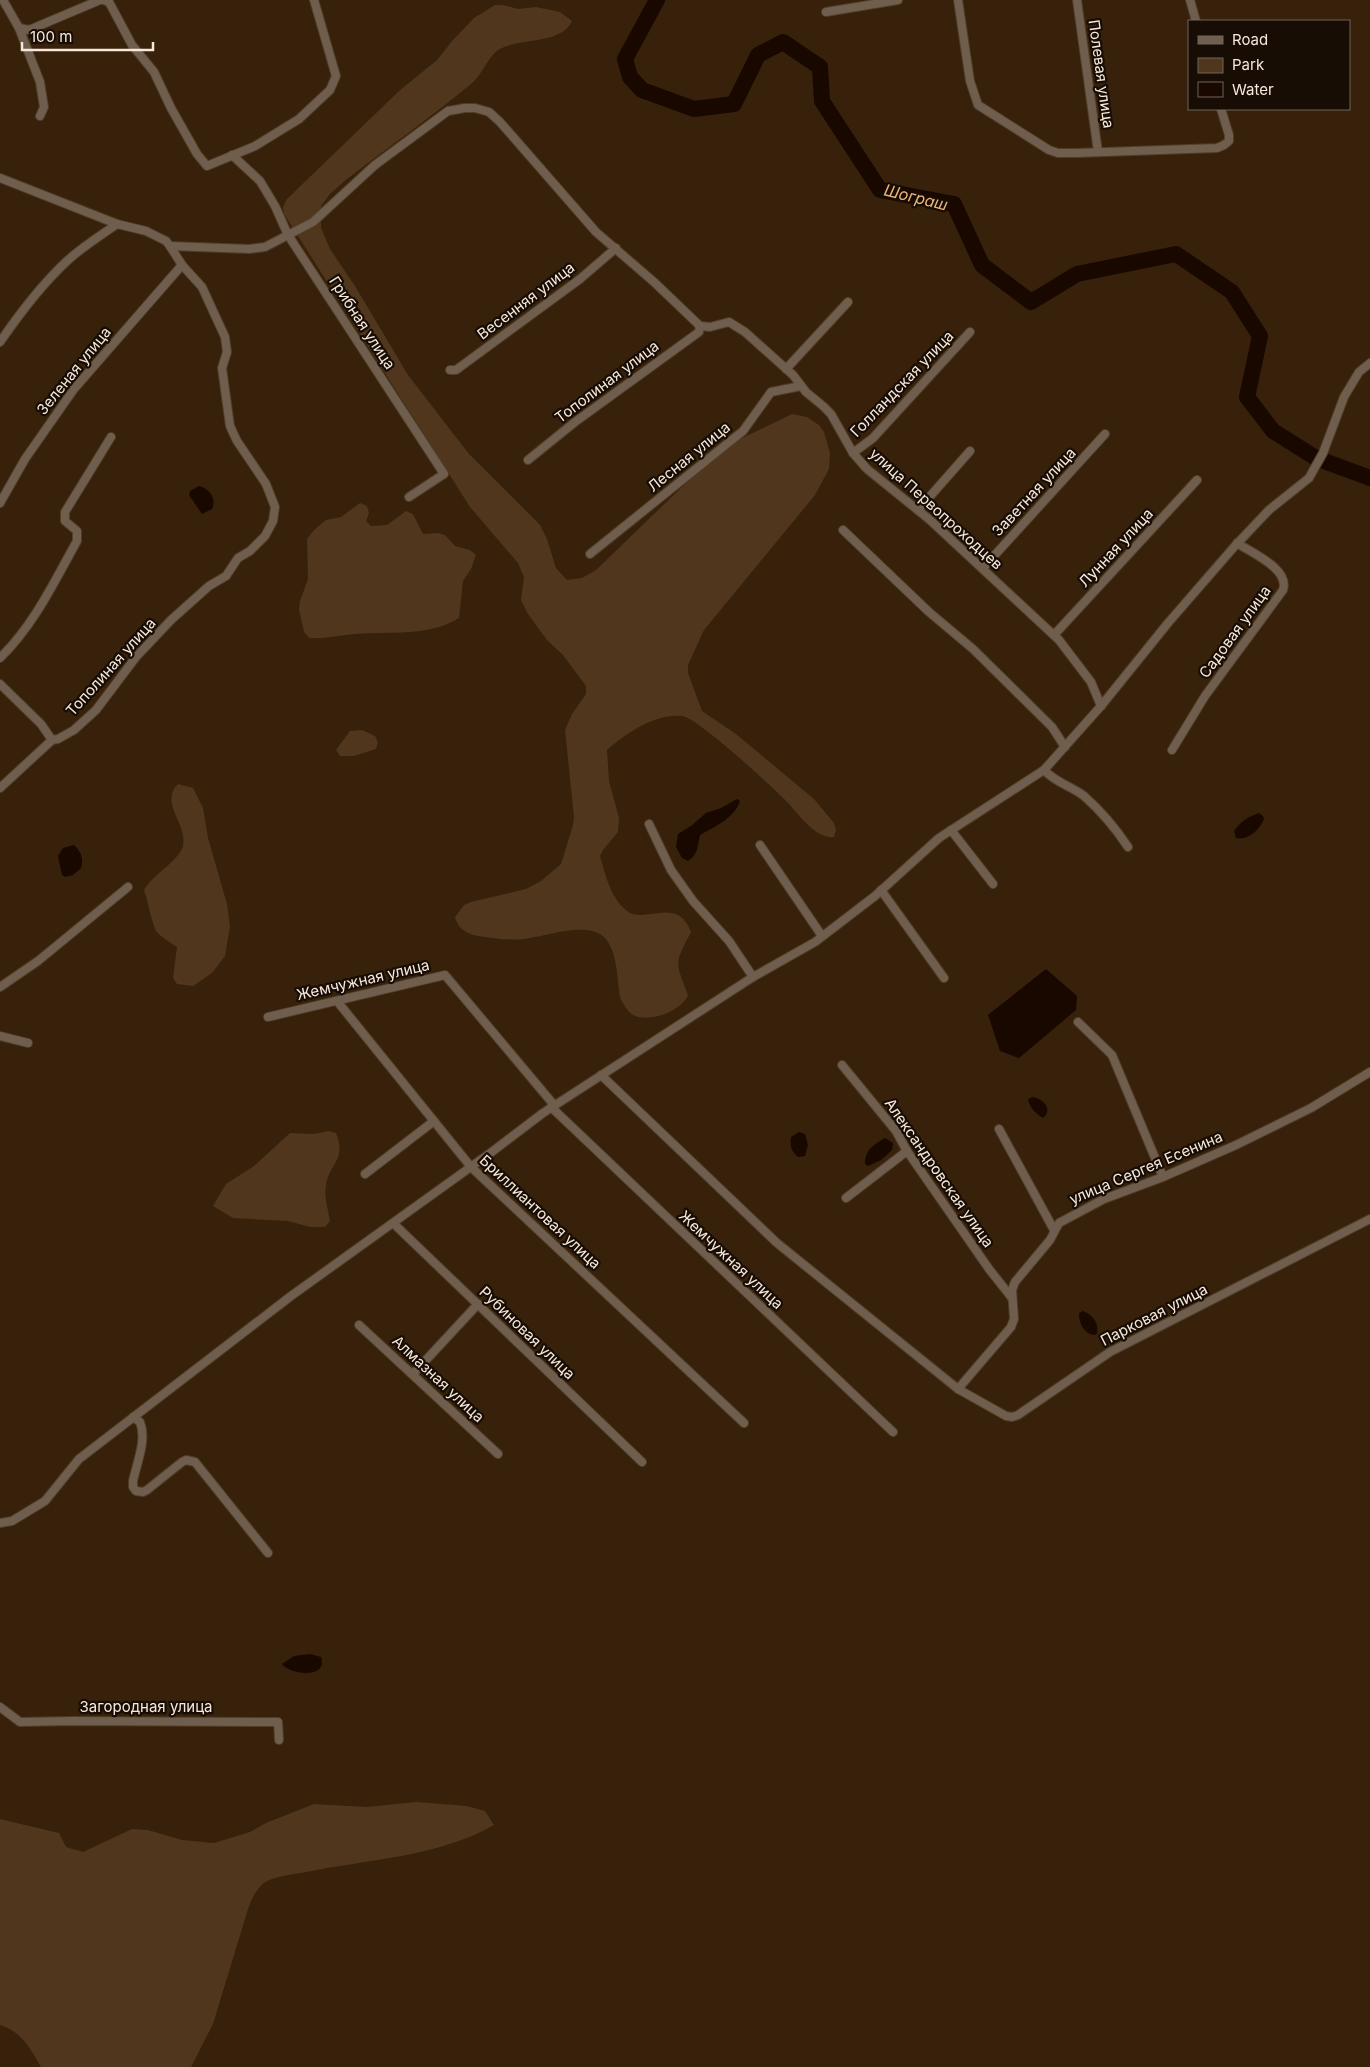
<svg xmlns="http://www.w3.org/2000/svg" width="1370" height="2067" font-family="Inter,sans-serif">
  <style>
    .green { fill: #50361c }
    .water { fill: #190800 }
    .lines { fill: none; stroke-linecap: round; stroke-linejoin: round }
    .river { stroke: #190800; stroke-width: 16 }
    .street-casing { stroke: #523d27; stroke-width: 10 }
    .street { stroke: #6f5e4e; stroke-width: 8 }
    .labels { text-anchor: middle; stroke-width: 4.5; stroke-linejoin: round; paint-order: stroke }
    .street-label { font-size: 15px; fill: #f7e8db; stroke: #170d05 }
    .water-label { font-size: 16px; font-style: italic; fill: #efb47a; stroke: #170d05 }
  </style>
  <rect width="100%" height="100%" fill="#37210a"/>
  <g class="green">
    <path d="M495,5H503L518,9L536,7L560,12L572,21C561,46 518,36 497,51C487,59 482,75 471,84C431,117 389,147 347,179L330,194L321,206V228L330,249L355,286L408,375L469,454L540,525L547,539L556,568L567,580L582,578L596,570L711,459L732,443L792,414L807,417L819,425L824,432L830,453L829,469L815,495L704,630L688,665V673L702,711L736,734L814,799L834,823L836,830L834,837C817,839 800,817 790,805C776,790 697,717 682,716C654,714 627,733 607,750L609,781L619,818L618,832L603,850L600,856C606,876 610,897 627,911C645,925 677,895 691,932C674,965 675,961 688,995C682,1011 651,1022 635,1016C628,1013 623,1004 620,997C617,979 618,953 605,938C589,921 550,935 530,938C515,941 500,939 484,937C471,935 459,932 455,917L464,905L471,902L526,889L541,881L561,864L573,825L574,817L565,730L572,714L586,694V686L563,655L547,640L528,614L521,600L524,577L518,563L470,507L284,214L283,207L287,199L399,91L437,60L453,40L474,18Z"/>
    <path d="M360,503L367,506L369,513L366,521L371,526L387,525L406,511L413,514L423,534L438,533L445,535L455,546L470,550L476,555L471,569L463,581L459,618C429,637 390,631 356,634C340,635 326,639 309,638L304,632L299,609L300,601L308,579L307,539L314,530L326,520L341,517Z"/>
    <path d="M362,730L375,736L378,742L376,749L354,756H340L336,750L350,731Z"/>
    <path d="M178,784L193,788L203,808L208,838L227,904L230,926L225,956L212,973L193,986L177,984L173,978L177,947C170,942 162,938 157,932C153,928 147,898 144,890C152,875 179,861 183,846C188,824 159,803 178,784Z"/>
    <path d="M329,1131L336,1133C347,1160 329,1164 326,1185C324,1198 328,1209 330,1221L325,1227H310L288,1221L233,1218L213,1206L226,1184L254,1166L290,1133L313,1134Z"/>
    <path d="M416,1802L467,1806L485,1811L494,1825C440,1856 373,1859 312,1871C298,1874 276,1875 264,1883C256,1889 251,1900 248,1909L213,2024L191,2067H41C30,2048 22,2032 0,2025V1819L59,1833L66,1847L83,1852L132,1829L148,1830L182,1840L214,1843L250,1832L266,1823L314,1804L367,1807Z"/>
  </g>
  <g class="water">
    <path d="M199,486C209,488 217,499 212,509L202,514L189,495L190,491Z"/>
    <path d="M737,799L740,801C735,818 714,827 700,835L697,850L693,857L688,861L682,858L676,847L678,834L691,826L706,813L721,808Z"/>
    <path d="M1259,813L1263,816L1264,819C1259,830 1248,841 1236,838L1234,831C1241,821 1248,817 1259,813Z"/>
    <path d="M74,845C81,852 84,858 81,868L73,875L65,877L62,875L58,856L63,848Z"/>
    <path d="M1046,969L1077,996L1076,1010L1019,1058L1000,1051L988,1015Z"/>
    <path d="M1032,1097C1042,1098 1054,1109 1043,1118C1036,1114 1029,1107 1028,1099Z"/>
    <path d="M799,1132L805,1134L808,1145L805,1156L798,1157C791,1151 790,1146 791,1137Z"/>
    <path d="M885,1138L893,1143L892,1150L881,1160L868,1166L865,1164C865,1149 874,1145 885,1138Z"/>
    <path d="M1083,1311C1093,1315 1099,1323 1097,1334L1094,1335C1083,1333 1079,1323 1079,1313Z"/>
    <path d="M310,1654L321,1657C329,1679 289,1675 282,1664L294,1656Z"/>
  </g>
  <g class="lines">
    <path class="river" d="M657,0L625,59L630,77L642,90L694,109L734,104L758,55L783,42L820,67L822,101L880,190L954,204L982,265L1031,302L1077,274L1176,254L1232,292L1260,336L1247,397L1273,431L1316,458L1370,478"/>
    <defs>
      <g id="street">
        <path d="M3,0L19,28L40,82L44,107L40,116"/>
        <path d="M103,0L109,2L132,45L154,72L171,108L197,154L207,166L255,146L299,119L330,90L336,76L314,0"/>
        <path d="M958,0L970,81L978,105L1049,150L1058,153H1077L1217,148L1224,145L1229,141V135L1221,109"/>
        <path d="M1077,0L1098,152"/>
        <path d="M1190,0L1196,21"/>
        <path d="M826,12L898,0"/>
        <path d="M19,28L29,30L100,0"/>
        <path d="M232,155L260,181L275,206L288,235L444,474L409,497"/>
        <path d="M0,178L117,224L146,231L166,241L170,246L182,265L202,287L225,337L227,352L222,368L230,426L237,441L266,484L275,507L273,521L265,536L250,551L238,558L226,576L209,586L171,620L136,657L96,710L74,730L58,739L52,740"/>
        <path d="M170,246L249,249L265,247L313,222L375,165L448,111L465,108H475L489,112L500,122L596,232L654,282L700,326L710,327L729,322L745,332L793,375L806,392L823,406L831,414L853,453L867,469L930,520L1059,640L1091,682L1101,706"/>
        <path d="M0,342C20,313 41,285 67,261C82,247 100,236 117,224"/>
        <path d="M786,369L848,302"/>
        <path d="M450,370H456L580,279L616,248"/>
        <path d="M853,453L873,438L970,332"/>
        <path d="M528,460L575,422L699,332L700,326"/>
        <path d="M0,503L25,459L74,389L182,265"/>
        <path d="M918,510L970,451"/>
        <path d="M843,530L929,612L973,649L1052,727L1065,747"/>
        <path d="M590,554L743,431L771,392L801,386"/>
        <path d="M983,568L1105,434"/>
        <path d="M1054,635L1197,480"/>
        <path d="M0,658C34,625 54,582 77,541V531L65,521V512L111,437"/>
        <path d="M0,684L41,724L52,740"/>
        <path d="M1172,750L1205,696L1283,590C1290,569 1252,553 1237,543"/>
        <path d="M1044,770C1056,783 1071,786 1084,796C1100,810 1116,829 1128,847"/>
        <path d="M0,788L52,740"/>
        <path d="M649,824L671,870L693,901L729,941L753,977"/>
        <path d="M951,830L993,884"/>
        <path d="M760,845L822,936"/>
        <path d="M881,890L944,978"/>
        <path d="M0,987L38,961L128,887"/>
        <path d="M337,1001L471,1167L744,1423"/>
        <path d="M268,1017L445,975L554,1105"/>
        <path d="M1078,1022L1112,1055L1163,1177"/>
        <path d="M0,1036L28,1043"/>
        <path d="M842,1065L896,1131L907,1151L989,1269L1012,1298"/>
        <path d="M601,1075L777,1243L958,1389L1006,1416L1012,1417L1018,1415L1110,1352L1370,1219"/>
        <path d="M551,1107L893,1432"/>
        <path d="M999,1129L1054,1230"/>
        <path d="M365,1174L434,1121"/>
        <path d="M846,1198L907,1151"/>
        <path d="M393,1223L642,1462"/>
        <path d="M359,1325L498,1454"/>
        <path d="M413,1374L478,1304"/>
        <path d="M958,1389L1011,1327L1014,1319L1012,1290L1015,1282L1050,1240L1059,1223L1104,1199L1163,1177L1236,1145L1311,1108L1370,1072"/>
        <path d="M133,1417L140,1422C147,1440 137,1462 133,1481V1487L136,1491L143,1492L147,1490L182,1462L186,1460L195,1462L268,1553"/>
        <path d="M0,1523L12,1521L45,1501L79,1459L291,1296L493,1151L543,1113L753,977L815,942L875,896L939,838L1044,770L1101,706L1168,623L1234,547L1269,510L1309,478L1323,453L1344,397L1359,372L1370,363"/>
        <path d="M0,1707L20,1722L71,1721L278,1722L279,1740"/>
      </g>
    </defs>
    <use href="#street" class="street-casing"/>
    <use href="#street" class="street"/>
  </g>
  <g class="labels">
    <g class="street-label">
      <text transform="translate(1101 74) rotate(82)" y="5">Полевая улица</text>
      <text transform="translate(526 301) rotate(-37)" y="5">Весенняя улица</text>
      <text transform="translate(362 323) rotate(57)" y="5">Грибная улица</text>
      <text transform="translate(74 371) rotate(-51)" y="5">Зеленая улица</text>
      <text transform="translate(607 382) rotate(-37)" y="5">Тополиная улица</text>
      <text transform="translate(902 384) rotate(-46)" y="5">Голландская улица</text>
      <text transform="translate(689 457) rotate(-39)" y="5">Лесная улица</text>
      <text transform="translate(1034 492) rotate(-47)" y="5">Заветная улица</text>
      <text transform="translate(936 509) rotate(42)" y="5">улица Первопроходцев</text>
      <text transform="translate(1116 548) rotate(-47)" y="5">Лунная улица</text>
      <text transform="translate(1235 632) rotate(-54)" y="5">Садовая улица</text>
      <text transform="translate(111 667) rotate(-48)" y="5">Тополиная улица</text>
      <text transform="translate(363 980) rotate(-13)" y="5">Жемчужная улица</text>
      <text transform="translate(1146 1168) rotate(-23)" y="5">улица Сергея Есенина</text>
      <text transform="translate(939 1173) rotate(55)" y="5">Александровская улица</text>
      <text transform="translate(540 1212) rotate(43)" y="5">Бриллиантовая улица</text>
      <text transform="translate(731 1260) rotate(43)" y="5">Жемчужная улица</text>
      <text transform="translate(1154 1315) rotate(-27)" y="5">Парковая улица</text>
      <text transform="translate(527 1333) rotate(44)" y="5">Рубиновая улица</text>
      <text transform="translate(438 1379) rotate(43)" y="5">Алмазная улица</text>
      <text x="146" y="1712">Загородная улица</text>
    </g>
    <g class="water-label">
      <text transform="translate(916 197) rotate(14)" y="6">Шограш</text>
    </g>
  </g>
  <rect x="1188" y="20" width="162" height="90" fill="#170d05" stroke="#71655b"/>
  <rect x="1198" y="36" width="25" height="8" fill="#6f5e4e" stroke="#71655b"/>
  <text x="1232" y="45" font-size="15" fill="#f7e8db">Road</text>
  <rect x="1198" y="58" width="25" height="15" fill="#50361c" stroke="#71655b"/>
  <text x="1232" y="70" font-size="15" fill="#f7e8db">Park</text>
  <rect x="1198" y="82" width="25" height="15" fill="#190800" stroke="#71655b"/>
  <text x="1232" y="95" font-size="15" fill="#f7e8db">Water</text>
  <path d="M22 42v8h131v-8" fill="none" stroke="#f7e8db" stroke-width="2.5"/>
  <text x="30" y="42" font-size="15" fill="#f7e8db" stroke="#170d05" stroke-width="4" paint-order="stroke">100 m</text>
</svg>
